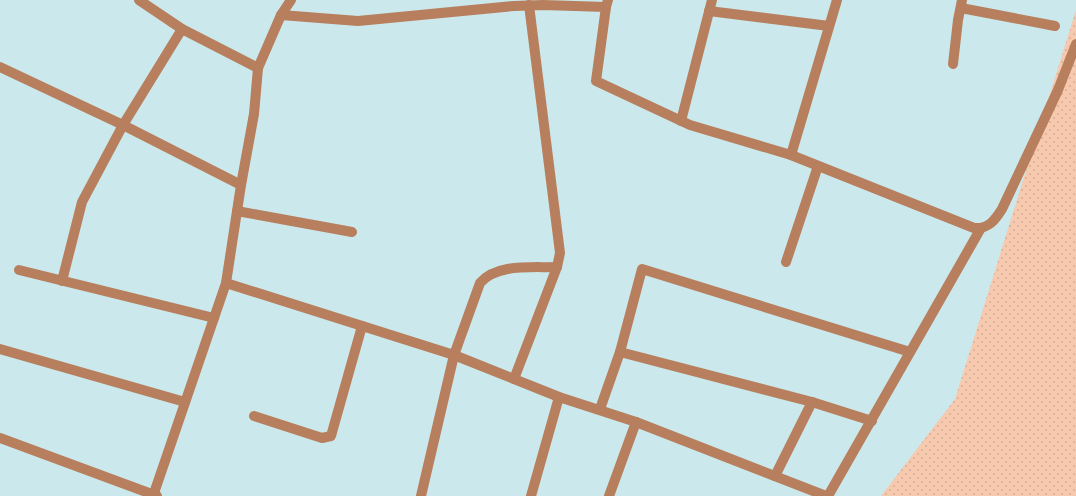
<svg xmlns="http://www.w3.org/2000/svg" width="1076" height="496" font-family="'Noto Serif',serif">
  <style>
    .grass { fill: url(#grass-dots) }
    .lines { fill: none; stroke-linecap: round; stroke-linejoin: round }
    .minor { stroke: #b77f5d; stroke-width: 10 }
  </style>
  <defs>
    <pattern id="grass-dots" width="8" height="8" patternUnits="userSpaceOnUse"><rect width="8" height="8" fill="#f7c9ae"/><path d="M2 2h.1M6 6h.1" fill="none" stroke="#d3ac96" stroke-width="1.8" stroke-linecap="round"/></pattern>
  </defs>
  <rect width="100%" height="100%" fill="#cbe9ed"/>
  <path class="grass" d="M1076,10V496H881L955,399Z"/>
  <g class="lines">
    <g class="minor">
      <path d="M139,0L182,29L258,68L254,114L241,185L226,283L153,496"/>
      <path d="M606,7L596,81L690,125L791,155L974,228C989,229 995,220 1002,209L1058,90L1076,44"/>
      <path d="M961,8L1055,26"/>
      <path d="M709,11L829,26"/>
      <path d="M281,15L358,21L514,6L543,5L606,7L608,0"/>
      <path d="M953,64L958,20L962,0"/>
      <path d="M0,67L123,125L241,185"/>
      <path d="M258,68L281,15L291,0"/>
      <path d="M681,121L712,0"/>
      <path d="M791,155L837,0"/>
      <path d="M237,211L352,232"/>
      <path d="M786,262L818,166"/>
      <path d="M19,270L214,318"/>
      <path d="M62,281L82,202L123,125L182,29"/>
      <path d="M226,283L454,355L559,397L636,422L826,496"/>
      <path d="M0,349L185,402"/>
      <path d="M620,352L812,402L872,421"/>
      <path d="M514,379L557,267L560,253L529,5"/>
      <path d="M600,409L620,352L642,269L910,352"/>
      <path d="M254,416L322,438L331,436L362,326"/>
      <path d="M0,438L157,496"/>
      <path d="M775,476L812,402"/>
      <path d="M421,496L454,355L480,283C497,263 532,268 557,267"/>
      <path d="M531,496L559,397"/>
      <path d="M609,496L636,422"/>
      <path d="M828,496L981,228"/>
    </g>
  </g>
</svg>
